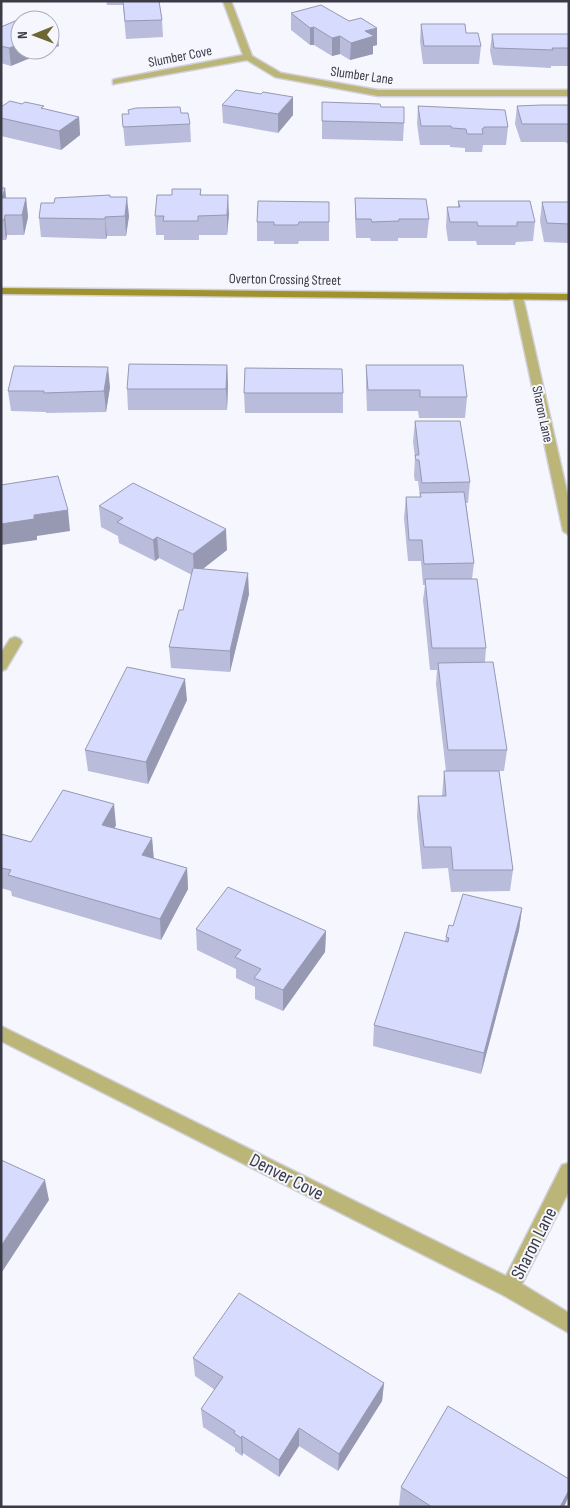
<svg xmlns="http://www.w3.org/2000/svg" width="570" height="1508" font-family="'Sofia Sans Condensed',sans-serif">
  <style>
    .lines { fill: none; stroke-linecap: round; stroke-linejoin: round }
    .street-casing { stroke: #d0d1d9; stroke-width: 3 }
    .secondary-casing { stroke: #d0d1d9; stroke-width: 3 }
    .street { fill: #bcb578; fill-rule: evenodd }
    .secondary { fill: #a0932b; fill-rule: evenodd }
    .wall { fill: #b9bcda }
    .shaded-wall { fill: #9699b1 }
    .building { fill: #d7dbfd; stroke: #9699b1 }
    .labels { text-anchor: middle; stroke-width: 4; stroke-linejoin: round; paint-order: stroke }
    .far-street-label { font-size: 14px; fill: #3a3b47; stroke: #f6f7fe }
    .near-street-label { font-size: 19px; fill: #3a3b47; stroke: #f6f7fe }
  </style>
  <rect width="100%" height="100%" fill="#f6f7fe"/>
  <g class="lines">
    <defs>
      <g id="street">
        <path d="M223,1H231L252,56L281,73L378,90H569V96H378L275,77L247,60L113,84V80L116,79L243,55Z"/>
        <path d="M518,294L523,297L569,501V535L563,531L513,297Z"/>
        <path d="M15,637L20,639L22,642L6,669L1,671V653L10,639Z"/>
        <path d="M1,1026L506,1276L562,1165L569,1163V1191L522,1284L569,1313V1333L503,1295L1,1041Z"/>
      </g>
      <path id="secondary" d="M1,288L569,294V300L1,294Z"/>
    </defs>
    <use href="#street" class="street-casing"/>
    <use href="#secondary" class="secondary-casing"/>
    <use href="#street" class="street"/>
    <use href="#secondary" class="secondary"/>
  </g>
  <g class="wall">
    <path d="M106,1H159L162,20L163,37L126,39L123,5H107Z"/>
    <path d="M291,13L377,45L373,46V54L350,60L340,54L332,56L314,45H310L291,30Z"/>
    <path d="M22,18L11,66L1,63V27Z"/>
    <path d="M421,24L466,33L481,46L479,64H423L420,41Z"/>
    <path d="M492,34H569V66H551V68L493,65L490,51Z"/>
    <path d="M261,94L293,115L278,133L223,123L222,105Z"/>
    <path d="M1,99L2,107L44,109L79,117L80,135L61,150L1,136Z"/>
    <path d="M322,102L381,107L404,123L403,141L322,139Z"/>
    <path d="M569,105V144L565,142H521L515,124L517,106Z"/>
    <path d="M418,106L508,127L506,145H483L482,152H465V148L450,147V145H420L417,124Z"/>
    <path d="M181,113L190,124L191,142L125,146L122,114Z"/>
    <path d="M1,188H5L6,198H26L28,217L24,235H7L6,240H1Z"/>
    <path d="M201,189V195L229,214L227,235H199V240H164V235H156L155,216L172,195Z"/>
    <path d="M110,195V197L129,216L126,236H107L106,239L41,237L39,218L54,203Z"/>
    <path d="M355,198L429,219L427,238H398V241H371L370,238H356L355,218Z"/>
    <path d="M458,201L535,222L533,241L516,242L515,245H477L476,241H448L446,227L447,207H458Z"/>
    <path d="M329,202V241H299L298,244H274V241H257V222Z"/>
    <path d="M542,202H569V243L544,242L540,221Z"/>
    <path d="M227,365L228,385L227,410H128L127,389Z"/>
    <path d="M366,365L467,397L465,418H419L418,411H367L366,386Z"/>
    <path d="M110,387L106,412L46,413V412L11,411L8,391Z"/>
    <path d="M244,393H343V413H245Z"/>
    <path d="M415,421L470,482L468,503H466L474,563L472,579L486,648L485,662L507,750L504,771H499L513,870L510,891L451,892L448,868L422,869L417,817L418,796H442L444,771H446L436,684L437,670H430L423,600L425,585H423L421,561H408L404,518L406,497H420L418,481H415L414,476L415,457L413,442Z"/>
    <path d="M99,506L227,550L202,569L249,594L230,672L171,668L169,647L183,610L192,575L159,558L155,561L119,543L118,536L101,527Z"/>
    <path d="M187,700L148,784L88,771L85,750Z"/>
    <path d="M116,825L115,828L152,838L153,858L187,868L188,889L161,940L12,896L11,891L1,888V834L31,842Z"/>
    <path d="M522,908L519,930L481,1074L373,1046L374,1025L445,941L446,937Z"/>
    <path d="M196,929L326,931L325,952L283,1011L255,999V987L236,978V969L197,950Z"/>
    <path d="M193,1358L384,1383L382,1401L338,1471L299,1446L279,1477L243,1453L242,1456L235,1451V1448L203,1427L201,1409L215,1390L195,1376Z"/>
    <path d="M569,1479V1495L564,1507H402L399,1505L401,1487Z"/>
  </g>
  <g class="shaded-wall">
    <path d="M314,27V45H310V28Z"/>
    <path d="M377,28V45L373,46V54L350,60L351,43L365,31Z"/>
    <path d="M57,29L59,46L50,50V32Z"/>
    <path d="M340,36V54L332,56V38Z"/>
    <path d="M20,44V50H50L11,66L9,48Z"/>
    <path d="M293,97V115L278,133V114Z"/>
    <path d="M79,117L80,135L61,150L59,131Z"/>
    <path d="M5,188L7,207L5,216L7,235L6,240L2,198Z"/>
    <path d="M228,195L229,214L227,235V215Z"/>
    <path d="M127,197L129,216L126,236L125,216Z"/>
    <path d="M26,198L28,217L24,235L22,215Z"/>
    <path d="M105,217L107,236L106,239L105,219Z"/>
    <path d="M227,365L228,385L227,410L226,389Z"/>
    <path d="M108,367L110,387L106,412L104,391Z"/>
    <path d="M68,510L70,531L37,536V540L1,545V524L34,515Z"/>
    <path d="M226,529L227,550L194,576L193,554Z"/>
    <path d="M157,537L159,558L155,561L153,540Z"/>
    <path d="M248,573L249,594L230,672V651Z"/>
    <path d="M185,679L187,700L148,784L146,762Z"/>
    <path d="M114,804L116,825L104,846L102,825Z"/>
    <path d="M152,838L154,860L142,855Z"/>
    <path d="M187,868L188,889L161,940L160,919Z"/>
    <path d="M522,908L519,930L481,1074L484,1053Z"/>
    <path d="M326,931L325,952L283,1011V990Z"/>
    <path d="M45,1180L49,1200L2,1272L1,1269V1246Z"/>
    <path d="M384,1383L382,1401L338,1471L339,1454Z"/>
    <path d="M299,1428V1446L279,1477V1460Z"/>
    <path d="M242,1436L243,1453L242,1456L241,1438Z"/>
    <path d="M569,1490V1495L564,1507H560Z"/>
  </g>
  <g class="building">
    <path d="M123,1H159L162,20L125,21Z"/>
    <path d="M321,5L349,21L361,18L377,28L365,31L374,36L351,43L340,36L332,38L314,27L310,28L291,13Z"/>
    <path d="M22,18L28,20H20V44L9,48L1,46V27Z"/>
    <path d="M421,24H465L466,33H478L481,46H424Z"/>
    <path d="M50,27L57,29L50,32Z"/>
    <path d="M492,34H569V48H552L553,50L494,48Z"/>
    <path d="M236,90L261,94L263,92L293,97L278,114L222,105Z"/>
    <path d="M10,101L22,104L25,102L44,106L41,108L79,117L59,131L1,118V107Z"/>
    <path d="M322,102L380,104L381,107H404V123L322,121Z"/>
    <path d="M541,105H569V124H522L517,106Z"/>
    <path d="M418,106L505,110L508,127H484V128L482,129L483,134H467L466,129L452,128L451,126H421Z"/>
    <path d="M180,107L181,113H188L190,124L123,127L122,114H129L128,110L136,108Z"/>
    <path d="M1,188H5L2,198H26L22,215H5L4,220H1Z"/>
    <path d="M172,189H201L200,195H228L227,215L198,216V221H163L164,216H155L157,195H172Z"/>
    <path d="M110,195V197H127L125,216L105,217V219L39,218L41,203H54L55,198Z"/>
    <path d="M355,198L426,199L429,219H399V221L372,222L371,219H356Z"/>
    <path d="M258,201L329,202V222H299L298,225H274V222H257Z"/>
    <path d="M458,201H530L535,222H517V226H478L477,222H450L447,207H460Z"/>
    <path d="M542,202H569V224L547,223Z"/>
    <path d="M129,364L227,365L226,389H127Z"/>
    <path d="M366,365H463L467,397H420V390H368Z"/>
    <path d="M14,366L108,367L104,391L44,393V391H8Z"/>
    <path d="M245,368L342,369L343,393H244Z"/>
    <path d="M415,421H460L470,482L422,483L419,460H416L415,455H419Z"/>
    <path d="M58,476L68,510L34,515V519L1,524V485Z"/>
    <path d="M133,483L226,529L193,554L157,537L153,540L117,522L123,518L99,506Z"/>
    <path d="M464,492L474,563L424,564L422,540H409L406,497H421L420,493Z"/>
    <path d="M193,568L248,573L230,651L169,647L179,610H183Z"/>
    <path d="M425,579H477L486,648H432Z"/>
    <path d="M493,662L507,750H448L438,663Z"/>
    <path d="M127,667L185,679L146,762L85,750Z"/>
    <path d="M444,771H499L513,870H453L451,847H424L418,796H446Z"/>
    <path d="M63,790L114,804L102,825L152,838L142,855L187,868L160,919L8,875L11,870L1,868V834L31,842Z"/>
    <path d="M228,887L326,931L283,990L254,978L261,969L235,957L241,950L196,929Z"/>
    <path d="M463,894L522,908L484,1053L374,1025L405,932L448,942L449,938L446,937L449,925L453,926Z"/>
    <path d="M1,1160L45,1180L1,1246Z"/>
    <path d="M239,1293L384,1383L339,1454L299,1428L279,1460L242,1436L241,1438L234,1433L235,1431L201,1409L223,1377L193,1358Z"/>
    <path d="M448,1406L569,1479V1490L560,1507H432L401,1487Z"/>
  </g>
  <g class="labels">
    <g class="far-street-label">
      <text transform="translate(180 56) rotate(-11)" y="5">Slumber Cove</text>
      <text transform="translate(362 75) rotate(8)" y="5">Slumber Lane</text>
      <text transform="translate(285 279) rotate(1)" y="5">Overton Crossing Street</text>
      <text transform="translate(543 414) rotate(78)" y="5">Sharon Lane</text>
    </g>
    <g class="near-street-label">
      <text transform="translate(287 1176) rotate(27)" y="7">Denver Cove</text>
      <text transform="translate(533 1243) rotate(-63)" y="7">Sharon Lane</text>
    </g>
  </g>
  <rect width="570" height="1508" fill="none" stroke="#3a3b47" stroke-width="5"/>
  <g transform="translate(35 35) rotate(269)"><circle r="24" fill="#f6f7fe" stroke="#abacb5"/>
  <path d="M0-4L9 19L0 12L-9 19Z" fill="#6e6734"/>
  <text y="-8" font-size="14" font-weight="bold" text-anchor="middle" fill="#3a3b47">N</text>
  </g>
</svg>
